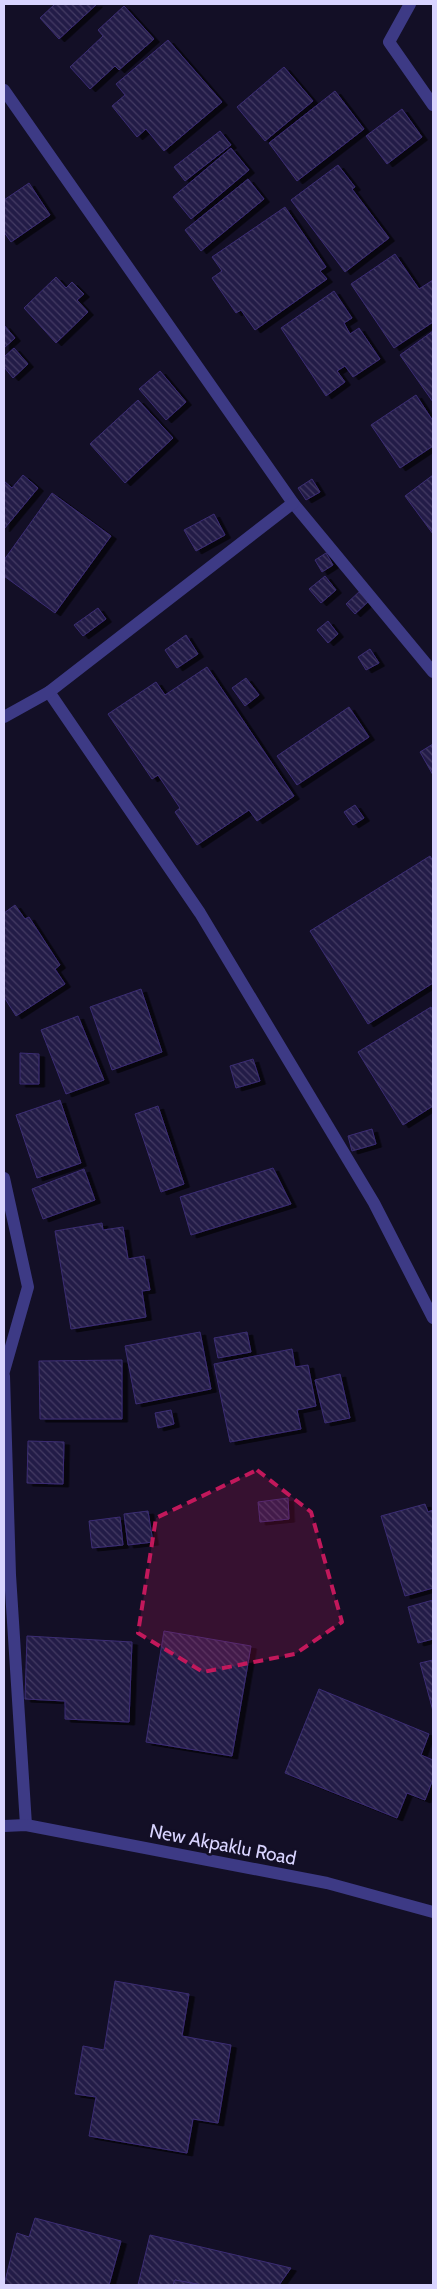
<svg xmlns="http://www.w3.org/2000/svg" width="437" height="2289" font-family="Cabin,sans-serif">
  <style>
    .building { fill: url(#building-back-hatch); stroke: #3b2d73; filter: url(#shadow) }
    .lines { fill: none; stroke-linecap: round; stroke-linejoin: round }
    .minor { stroke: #3d3a85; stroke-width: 12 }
    .marked { fill: #c2185b; fill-opacity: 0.2; stroke: #c2185b; stroke-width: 4; stroke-dasharray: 10 6; stroke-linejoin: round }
    .labels { text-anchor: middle; stroke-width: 5; stroke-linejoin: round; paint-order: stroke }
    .street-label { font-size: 19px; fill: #d9d4ff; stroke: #130f26 }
  </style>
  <defs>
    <pattern id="building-back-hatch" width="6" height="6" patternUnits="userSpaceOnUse" patternTransform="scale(1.25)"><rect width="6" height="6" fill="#241b47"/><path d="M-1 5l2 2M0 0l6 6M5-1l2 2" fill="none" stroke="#433b63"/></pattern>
    <filter id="shadow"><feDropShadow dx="5.5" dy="3" stdDeviation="0" flood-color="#0009"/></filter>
  </defs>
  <rect width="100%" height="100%" fill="#130f26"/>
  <g class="building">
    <path d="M55,4H97L59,39L40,18Z"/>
    <path d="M124,6L154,39L119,70L115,66L90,89L70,67L103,36L98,30Z"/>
    <path d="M168,40L222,102L164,151L146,129L137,137L112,106L125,95L116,84Z"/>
    <path d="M284,67L313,101L265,141L237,107Z"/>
    <path d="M335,91L364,129L297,181L269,143Z"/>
    <path d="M402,109L422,137L387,164L366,136Z"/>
    <path d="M220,131L231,145L185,181L174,167Z"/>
    <path d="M231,148L249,170L191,219L173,197Z"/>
    <path d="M338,165L355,187L352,189L389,238L345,272L291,200Z"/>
    <path d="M248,179L264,199L201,251L185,230Z"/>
    <path d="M29,183L50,215L11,242L4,232V200Z"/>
    <path d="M285,207L326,267L320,271L327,279L255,330L241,310L236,313L212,278L222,271L212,257Z"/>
    <path d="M395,254L419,289L433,280V322L394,348L351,284Z"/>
    <path d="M56,277L66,288L72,282L84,294L77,300L88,312L56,343L24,308Z"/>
    <path d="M334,291L352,318L344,323L350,334L359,328L380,359L353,377L345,366L337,371L345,382L326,396L281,328Z"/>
    <path d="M4,325L15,338L4,348Z"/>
    <path d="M433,331V402L400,355Z"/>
    <path d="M14,348L28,364L13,378L4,367V357Z"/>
    <path d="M160,371L186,402L166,420L139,389Z"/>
    <path d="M416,395L433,421V446L400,468L371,425Z"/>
    <path d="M138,400L173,438L125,483L90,444Z"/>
    <path d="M23,475L38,488L4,529V481L12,488Z"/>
    <path d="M433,475V534L405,496Z"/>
    <path d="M312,479L320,492L306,500L298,488Z"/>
    <path d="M52,493L111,536L55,613L4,576V560Z"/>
    <path d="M214,514L225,535L196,551L184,530Z"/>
    <path d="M326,553L333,565L322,572L315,560Z"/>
    <path d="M325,576L336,590L321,603L309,589Z"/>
    <path d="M361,590L370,600L355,614L346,604Z"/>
    <path d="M98,608L106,619L83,636L74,625Z"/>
    <path d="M328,621L338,634L328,643L317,630Z"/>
    <path d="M186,635L198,654L177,668L165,650Z"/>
    <path d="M370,649L379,663L366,670L358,657Z"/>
    <path d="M207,667L294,796L257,821L249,810L197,845L175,812L180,808L158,775L152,779L108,714L156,682L165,695Z"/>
    <path d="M246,678L259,695L245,706L232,688Z"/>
    <path d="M349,707L369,737L297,785L277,756Z"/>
    <path d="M433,744V775L420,752Z"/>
    <path d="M355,805L364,818L353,825L344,812Z"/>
    <path d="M430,856L433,861V983L368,1024L310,931Z"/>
    <path d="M15,905L25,919L29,917L60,965L55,969L65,984L16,1016L4,997V913Z"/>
    <path d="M141,989L162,1052L112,1070L90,1007Z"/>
    <path d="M431,1007L433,1011V1106L403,1125L358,1052Z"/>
    <path d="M78,1016L104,1080L66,1094L41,1030Z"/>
    <path d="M20,1053L39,1054V1084H20Z"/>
    <path d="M253,1059L260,1081L236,1088L230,1066Z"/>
    <path d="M60,1100L81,1163L37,1178L16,1115Z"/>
    <path d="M158,1106L184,1184L161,1192L135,1114Z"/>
    <path d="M372,1129L376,1144L352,1151L348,1136Z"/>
    <path d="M273,1168L291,1204L191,1235L180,1197Z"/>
    <path d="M84,1169L95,1200L43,1219L32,1189Z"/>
    <path d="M102,1223L103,1230L123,1227L128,1259L144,1256L150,1290L142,1291L146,1317L71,1329L55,1231Z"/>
    <path d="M200,1332L211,1389L136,1404L125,1346Z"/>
    <path d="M247,1332L251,1352L218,1358L214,1338Z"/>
    <path d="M292,1349L295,1367L308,1365L316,1406L297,1410L301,1429L230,1442L214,1364Z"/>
    <path d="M122,1360V1419H40L39,1361Z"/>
    <path d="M340,1374L350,1418L325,1423L315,1380Z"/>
    <path d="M171,1410L174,1424L158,1428L155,1413Z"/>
    <path d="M28,1441L64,1442L63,1484L27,1483Z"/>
    <path d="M288,1498L289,1519L260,1522L258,1502Z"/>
    <path d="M425,1504L428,1512L433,1510V1588L405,1596L381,1516Z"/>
    <path d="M148,1511L153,1542L128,1545L124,1514Z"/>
    <path d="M120,1517L123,1545L92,1548L89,1521Z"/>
    <path d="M433,1600V1639L418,1643L408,1607Z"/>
    <path d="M164,1631L251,1646L232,1756L146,1742Z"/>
    <path d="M27,1636L132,1642L129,1722L65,1719V1701L25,1699Z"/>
    <path d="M433,1660V1711L420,1663Z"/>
    <path d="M319,1689L429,1734L421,1755L433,1760V1779L425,1800L407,1793L397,1818L285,1773Z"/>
    <path d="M115,1981L189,1994L182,2036L231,2045L218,2123L193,2119L187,2153L89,2136L96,2097L75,2094L83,2046L104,2050Z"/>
    <path d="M35,2218L121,2241L109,2285H4L17,2233L29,2237Z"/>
    <path d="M150,2235L291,2268L279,2285H202L175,2280L173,2285H138Z"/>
    <path d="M175,2280L202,2285H173Z"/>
  </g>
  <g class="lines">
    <g class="minor">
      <path d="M410,4L389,42L433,105"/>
      <path d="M4,90L293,503L433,672"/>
      <path d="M49,692L200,913L374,1203L433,1318"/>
      <path d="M4,717L49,692L293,503"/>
      <path d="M4,1178L28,1287L4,1371"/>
      <path d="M4,1376L10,1575L26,1825"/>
      <path d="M4,1826L26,1825L327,1883L433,1912"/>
    </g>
  </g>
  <path class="marked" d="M257,1470L311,1512L342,1622L295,1654L203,1672L138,1633L156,1518Z"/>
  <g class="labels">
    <g class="street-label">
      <text transform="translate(223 1844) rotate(11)" y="7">New Akpaklu Road</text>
    </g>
  </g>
  <rect width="437" height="2289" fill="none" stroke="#d9d4ff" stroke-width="10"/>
</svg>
